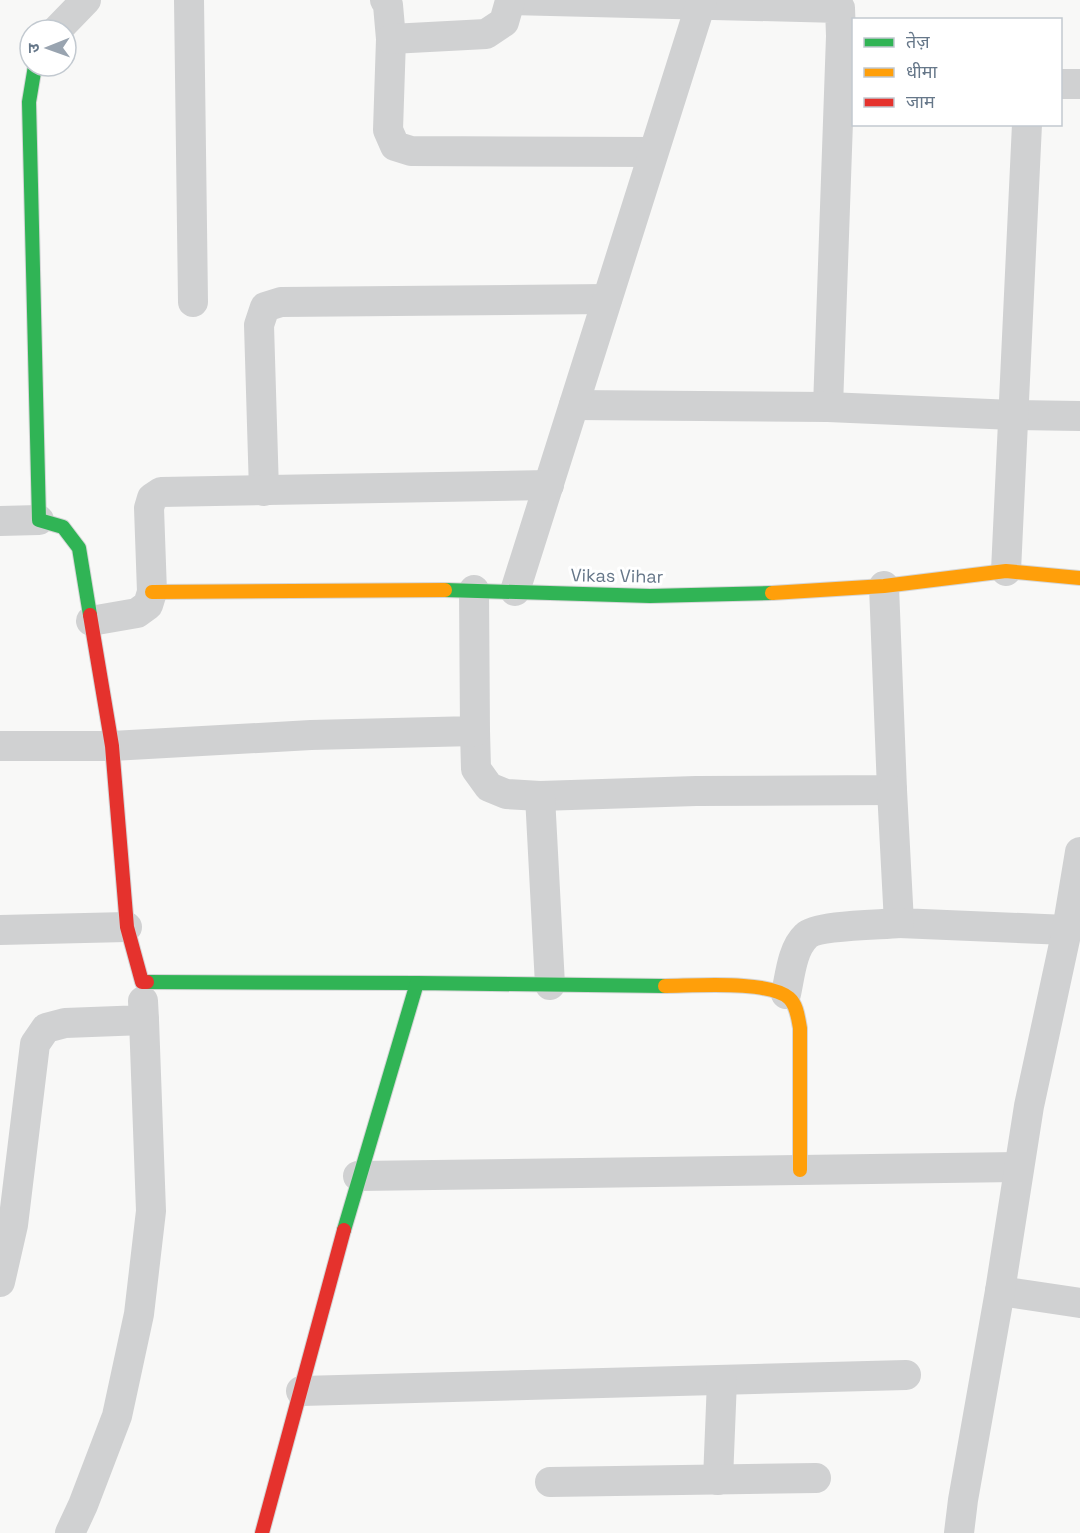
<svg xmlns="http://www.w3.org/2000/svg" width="1080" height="1533" font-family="'Space Grotesk','Noto Sans Devanagari',sans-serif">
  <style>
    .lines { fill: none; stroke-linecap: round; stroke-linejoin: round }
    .fast-casing { stroke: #d5d6d7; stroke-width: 16 }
    .slow-casing { stroke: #d5d6d7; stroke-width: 16 }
    .jam-casing { stroke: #d5d6d7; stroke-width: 16 }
    .street { stroke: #d0d1d2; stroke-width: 30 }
    .fast { stroke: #30b455; stroke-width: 14 }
    .slow { stroke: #ff9f0a; stroke-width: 14 }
    .jam { stroke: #e5322d; stroke-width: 14 }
    .labels { text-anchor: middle; stroke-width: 6; stroke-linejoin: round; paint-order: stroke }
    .street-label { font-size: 18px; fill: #667789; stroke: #fff }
  </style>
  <rect width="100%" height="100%" fill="#f8f8f7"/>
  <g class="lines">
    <defs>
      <g id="fast">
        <path d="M35,66L29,102L39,520L63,527L79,548L90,615"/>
        <path d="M445,590L650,596L772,593"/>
        <path d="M147,982L417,983"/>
        <path d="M344,1230L417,983L665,986"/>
      </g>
      <g id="slow">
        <path d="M152,592L445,590"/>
        <path d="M772,593L884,586L1006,571L1080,578"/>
        <path d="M665,986C694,986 769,980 789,998C797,1005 798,1018 800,1028V1170"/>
      </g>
      <g id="jam">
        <path d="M90,615L112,746L127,927L142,982H147"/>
        <path d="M262,1533L344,1230"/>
      </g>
    </defs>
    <use href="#fast" class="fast-casing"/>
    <use href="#slow" class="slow-casing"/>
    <use href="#jam" class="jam-casing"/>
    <g class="street">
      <path d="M189,0L193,302"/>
      <path d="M385,0L388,5L391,39L388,130L395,146L411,151L653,152"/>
      <path d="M510,0L840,8L841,36L828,407"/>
      <path d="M57,30L86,0"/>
      <path d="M391,39L486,34L504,22L510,1"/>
      <path d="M1060,84H1080"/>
      <path d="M574,405L828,407L1013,415L1080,416"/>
      <path d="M264,491L259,325L265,307L281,302L607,299"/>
      <path d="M0,521L39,520"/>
      <path d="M1006,571L1027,124"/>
      <path d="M515,591L702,0"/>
      <path d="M91,621L137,613L148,605L152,592L149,508L152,498L161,492L549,485"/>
      <path d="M475,731L476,769L489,787L506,794L540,796L696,791L892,790L884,586"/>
      <path d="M0,746H112L311,735L475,731L474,590"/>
      <path d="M892,790L899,923L1067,930"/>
      <path d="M540,796L550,985"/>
      <path d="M0,930L127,927"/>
      <path d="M786,994C790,976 792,949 806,936C817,925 880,925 899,923"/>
      <path d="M358,1176L1019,1167"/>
      <path d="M0,1282L13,1225L35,1044L46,1028L65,1023L144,1020L143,1001"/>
      <path d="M1000,1291L1080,1303"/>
      <path d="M301,1391L906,1375"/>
      <path d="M718,1480L722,1380"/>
      <path d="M550,1482L816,1478"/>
      <path d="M70,1533L83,1505L117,1416L139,1314L151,1211L144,1020"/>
      <path d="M959,1533L963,1500L1000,1291L1029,1106L1067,930L1080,852"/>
    </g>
    <use href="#fast" class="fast"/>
    <use href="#slow" class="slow"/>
    <use href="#jam" class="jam"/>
  </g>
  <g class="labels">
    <g class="street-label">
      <text transform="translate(617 576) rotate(1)" y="6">Vikas Vihar</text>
    </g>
  </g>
  <rect x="852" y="18" width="210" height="108" fill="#ffffff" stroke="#c2c9d0" stroke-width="1.5"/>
  <rect x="864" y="38" width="30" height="9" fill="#30b455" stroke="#c2c9d0" stroke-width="1.5"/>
  <text x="906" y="48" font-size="18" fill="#667789">तेज़</text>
  <rect x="864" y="68" width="30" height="9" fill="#ff9f0a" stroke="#c2c9d0" stroke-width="1.5"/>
  <text x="906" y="78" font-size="18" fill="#667789">धीमा</text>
  <rect x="864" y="98" width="30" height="9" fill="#e5322d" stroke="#c2c9d0" stroke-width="1.5"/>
  <text x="906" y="108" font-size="18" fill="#667789">जाम</text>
  <g transform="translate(48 48) rotate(269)"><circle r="28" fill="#ffffff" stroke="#c2c9d0" stroke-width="1.5"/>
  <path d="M0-4.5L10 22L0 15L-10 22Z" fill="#99a4b0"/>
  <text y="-9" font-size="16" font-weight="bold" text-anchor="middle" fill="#667789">उ</text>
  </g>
</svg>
